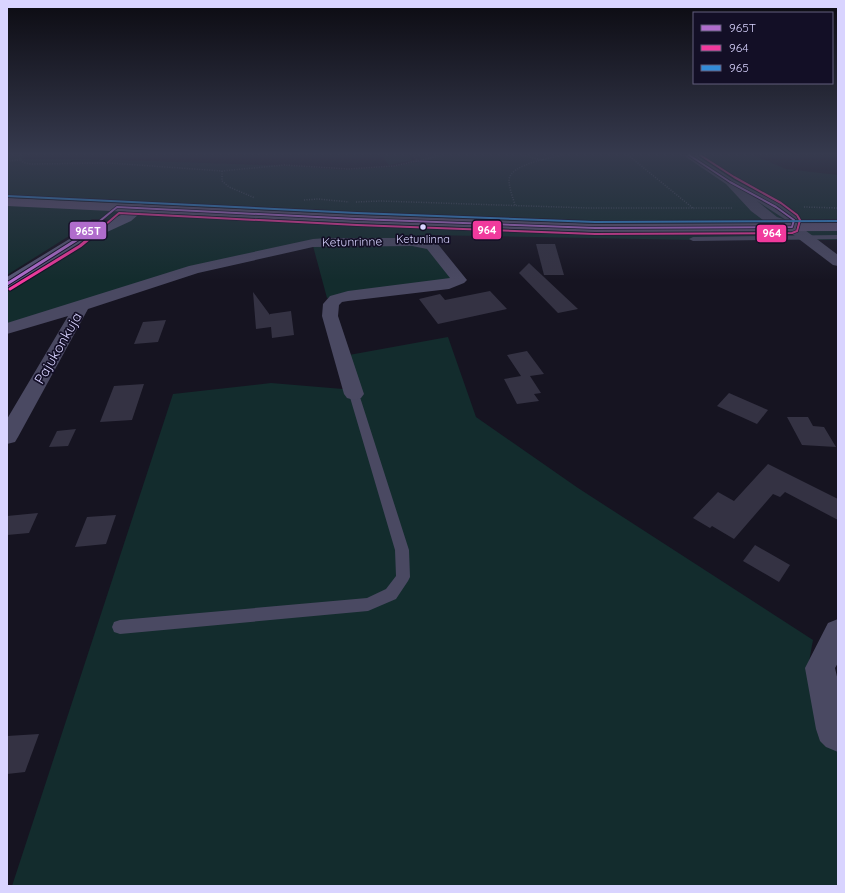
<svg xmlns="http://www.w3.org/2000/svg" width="845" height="893" font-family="Quicksand,sans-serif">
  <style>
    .green { fill: #132c2d }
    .building { fill: #343243 }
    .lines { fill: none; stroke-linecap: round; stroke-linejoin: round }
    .path { stroke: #44505f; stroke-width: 1.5; stroke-dasharray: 1 1.5; stroke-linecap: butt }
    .service { fill: #4a4962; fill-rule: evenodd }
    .minor { fill: #4a4962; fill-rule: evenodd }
    .tertiary { fill: #4a4962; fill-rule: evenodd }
    .secondary { fill: #575674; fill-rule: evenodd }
    .primary { fill: #5e5373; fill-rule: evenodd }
    .bus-1-far1-casing { stroke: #130f26; stroke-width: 3.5 }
    .bus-1-casing { stroke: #130f26; stroke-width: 5 }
    .bus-2-far1-casing { stroke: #130f26; stroke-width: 3.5 }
    .bus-2-casing { stroke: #130f26; stroke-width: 5 }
    .bus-3-casing { stroke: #130f26; stroke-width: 3.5 }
    .bus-1-far1 { stroke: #b06ccc; stroke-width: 2 }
    .bus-1 { stroke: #b06ccc; stroke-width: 3 }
    .bus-2-far1 { stroke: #f13a9d; stroke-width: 2 }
    .bus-2 { stroke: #f13a9d; stroke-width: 3 }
    .bus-3 { stroke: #338bd7; stroke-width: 2 }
    .bus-dot { fill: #d9d4ff; stroke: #130f26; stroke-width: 1.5 }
    .labels { text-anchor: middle; stroke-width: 3.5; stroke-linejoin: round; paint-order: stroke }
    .far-bus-label { font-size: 11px; fill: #d9d4ff; stroke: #130f26 }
    .far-street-label { font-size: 12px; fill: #d9d4ff; stroke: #130f26 }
    .street-label { font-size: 14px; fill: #d9d4ff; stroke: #130f26 }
    .line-badge { stroke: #130f26; stroke-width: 1.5 }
    .badge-label { font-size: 11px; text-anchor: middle; font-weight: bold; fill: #fff }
  </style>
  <rect width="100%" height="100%" fill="#161421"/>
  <g class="green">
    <path d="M7,155H26L23,159H89L293,166L344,170L391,167L422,161L417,155H753L786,169L838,175V240H696L428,235L465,282L327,298L313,246L209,267L7,330V290L68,253L129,220L92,219L69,236L7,275Z"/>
    <path d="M381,155H408L412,160L389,165Z"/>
    <path d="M448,337L476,417L578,488L813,640L808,667L838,748V886H12L173,394L271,383L343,389L349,355Z"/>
  </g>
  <g class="building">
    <path d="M536,244H555L564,275H544Z"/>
    <path d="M529,263L578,309L558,313L519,273Z"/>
    <path d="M490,291L507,309L438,324L419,299L440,294L445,300Z"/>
    <path d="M253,292L270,315V314L291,311L294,335L272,338L271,327L256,329Z"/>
    <path d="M166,320L158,342L134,344L143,322Z"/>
    <path d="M527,351L544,374L530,376L541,393L534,394L539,401L517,404L504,379L521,376L507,355Z"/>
    <path d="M144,384L132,420L100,422L114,386Z"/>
    <path d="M729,393L768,410L757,424L717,406Z"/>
    <path d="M787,417H808L813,426L824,427L836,447L802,445Z"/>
    <path d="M76,429L68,446L49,447L57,431Z"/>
    <path d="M768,464L838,499V520L785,492L780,497L773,494L734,539L712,526L710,528L693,518L718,492L734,501Z"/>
    <path d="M38,513L29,533L7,535V516Z"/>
    <path d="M116,515L106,544L75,547L87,517Z"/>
    <path d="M755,545L790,565L779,582L743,561Z"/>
    <path d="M39,734L25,772L7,774V736Z"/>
  </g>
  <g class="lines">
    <g class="path">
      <path d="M19,155C21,163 24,163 31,164L110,163L222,171L284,165L348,169L394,166L444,155"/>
      <path d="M413,155L418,161"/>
      <path d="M520,155L543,160"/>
      <path d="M628,155L694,209"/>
      <path d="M7,161L20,160"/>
      <path d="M222,171V181L229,187L255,198"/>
      <path d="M304,200L318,199L349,202"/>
      <path d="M356,202L380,201L589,208H733"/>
      <path d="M515,205C513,198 509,188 509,180C510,164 551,158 564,155"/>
      <path d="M804,207L838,208"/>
    </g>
    <g class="service">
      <path d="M838,235V239L693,241L689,239L693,237Z"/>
      <path d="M354,391L359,394L409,550L410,577L408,581L396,599L368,611L120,634L114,632L112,627L114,622L120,620L367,598L386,589L396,576L395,550L349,394Z"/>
    </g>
    <g class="minor">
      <path d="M792,223L797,224L838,255V266L833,265L787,230L785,227L787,224Z"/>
      <path d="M327,238H412L437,243L467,280L464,283L449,289L348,301L342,302L339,305L338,316L364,394L361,398L354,400L347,398L344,394L322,316L323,304L330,296L348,291L450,278L427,249L412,246L313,247L198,273L88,309L18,437L15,442L7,444V419L68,316L7,334V323L189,266L313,239Z"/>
      <path d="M838,619V663L835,668L838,681V752L826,747L820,741L816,729L805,668L828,623Z"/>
    </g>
    <path class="tertiary" d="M683,155H696L734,180L780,204L799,217L801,220L797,230L792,231L767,223L751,211L726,184ZM757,201L786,220L777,217Z"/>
    <path class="secondary" d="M140,204L145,205L146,208L131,221L81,244L13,287L7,289V277L71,238L121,215L135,205Z"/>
    <path class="primary" d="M7,198L357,215L595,224L838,223V231L595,232L357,223L7,206Z"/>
    <defs>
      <path id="bus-1-far1" d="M79,238L117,207L357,219L595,228L792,227L794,220L776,207L730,182L689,155"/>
      <path id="bus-1" d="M7,284L81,237"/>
      <path id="bus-2-far1" d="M90,238L119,213L357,225L595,234L792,233L797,231L800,220L797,215L781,203L734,177L700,155"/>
      <path id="bus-2" d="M10,289L80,246L91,237"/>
      <path id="bus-3" d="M7,196L357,213L595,222L838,221"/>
    </defs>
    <use href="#bus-1-far1" class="bus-1-far1-casing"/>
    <use href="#bus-1" class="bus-1-casing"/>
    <use href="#bus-2-far1" class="bus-2-far1-casing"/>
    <use href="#bus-2" class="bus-2-casing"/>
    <use href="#bus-3" class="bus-3-casing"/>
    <use href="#bus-1-far1" class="bus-1-far1"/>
    <use href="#bus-1" class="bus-1"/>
    <use href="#bus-2-far1" class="bus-2-far1"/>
    <use href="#bus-2" class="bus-2"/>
    <use href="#bus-3" class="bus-3"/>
  </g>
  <linearGradient id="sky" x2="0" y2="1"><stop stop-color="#0c0b12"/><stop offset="0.55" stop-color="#363a4e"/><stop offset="1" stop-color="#363a4e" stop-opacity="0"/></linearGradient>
  <rect width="845" height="280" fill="url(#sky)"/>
  <circle class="bus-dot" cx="423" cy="227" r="3.5"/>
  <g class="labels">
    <g class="far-bus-label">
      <text x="423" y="243">Ketunlinna</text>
    </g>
    <g class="far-street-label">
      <text transform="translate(352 242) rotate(-1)" y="4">Ketunrinne</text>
    </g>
    <g class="street-label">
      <text transform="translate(58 348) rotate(-60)" y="5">Pajukonkuja</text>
    </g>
  </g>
  <g class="line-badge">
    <rect x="472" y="220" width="30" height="20" rx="4" fill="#f13a9d"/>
    <rect x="69" y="221" width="38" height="19" rx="4" fill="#b06ccc"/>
    <rect x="756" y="224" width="31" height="19" rx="4" fill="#f13a9d"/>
  </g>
  <g class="badge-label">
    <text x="487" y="234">964</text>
    <text x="88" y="235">965T</text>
    <text x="772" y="237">964</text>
  </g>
  <rect width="845" height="893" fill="none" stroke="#d9d4ff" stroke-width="16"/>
  <rect x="693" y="12" width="140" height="72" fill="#130f26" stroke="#625e7d"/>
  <rect x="701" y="25" width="20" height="6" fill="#b06ccc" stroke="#625e7d"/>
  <text x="729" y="32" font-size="12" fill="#d9d4ff">965T</text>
  <rect x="701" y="45" width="20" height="6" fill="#f13a9d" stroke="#625e7d"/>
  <text x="729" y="52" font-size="12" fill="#d9d4ff">964</text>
  <rect x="701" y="65" width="20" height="6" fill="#338bd7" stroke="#625e7d"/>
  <text x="729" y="72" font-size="12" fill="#d9d4ff">965</text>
</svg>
